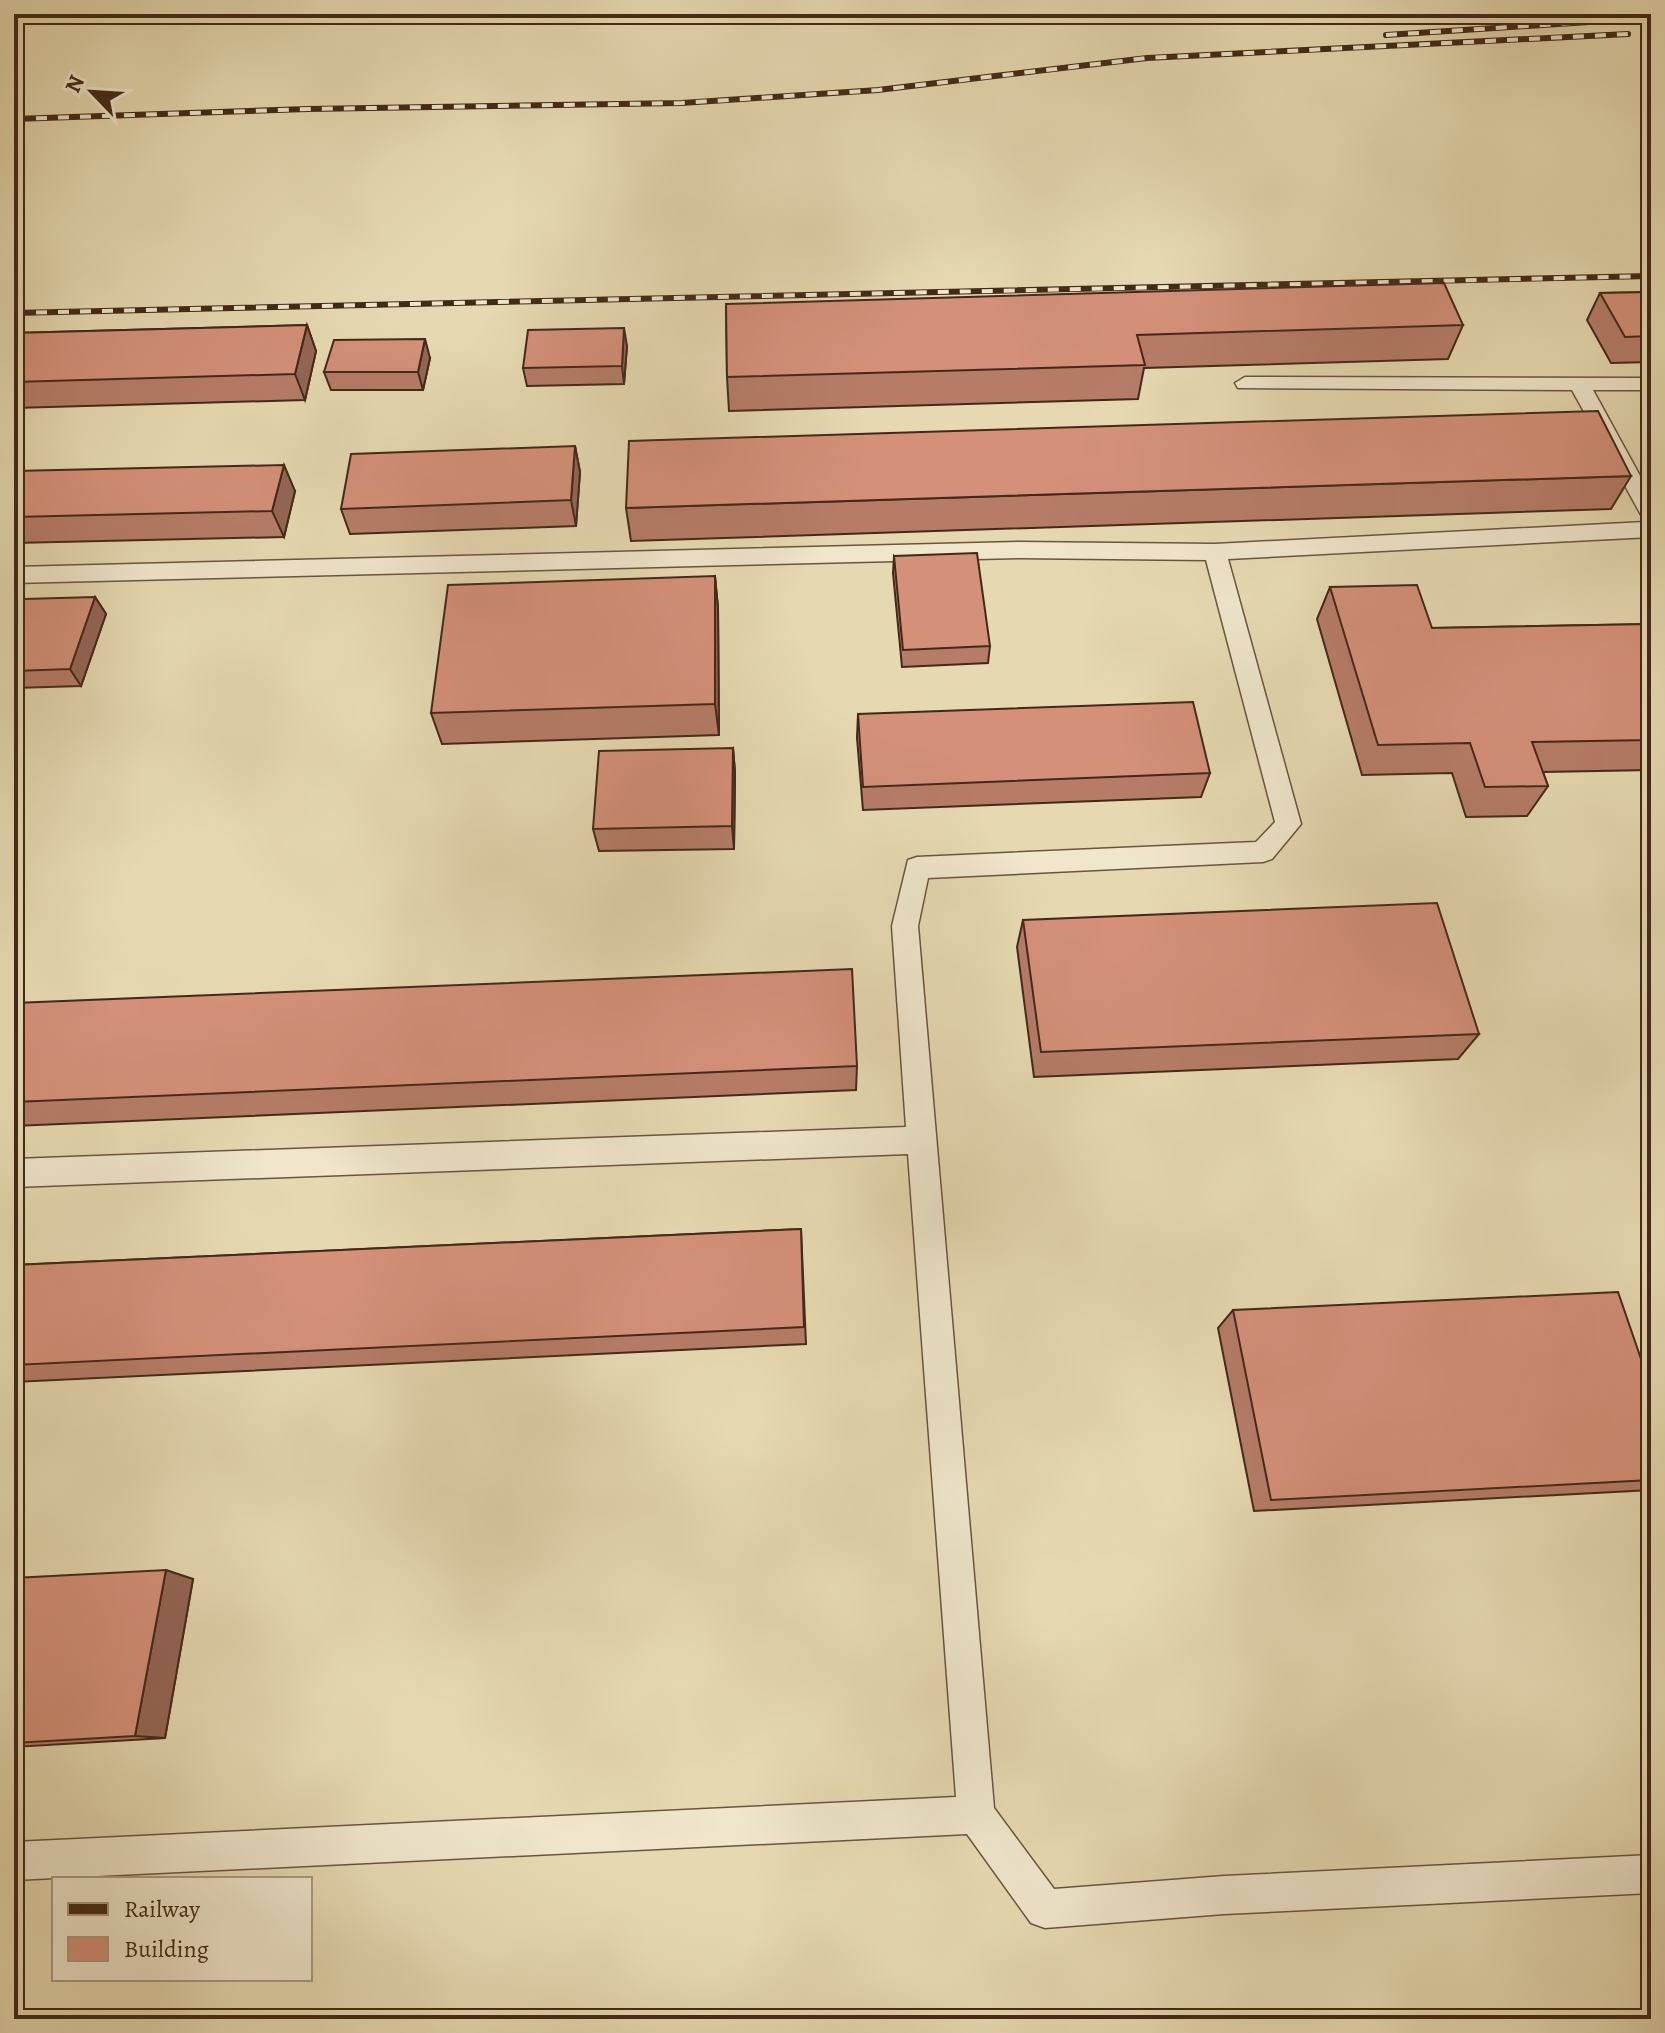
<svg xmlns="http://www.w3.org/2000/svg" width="1665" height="2033" font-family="Alegreya,serif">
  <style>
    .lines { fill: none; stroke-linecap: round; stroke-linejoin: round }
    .service-casing { stroke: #6b553e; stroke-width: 3 }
    .service { fill: #efe6cc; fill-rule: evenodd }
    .rail-casing { stroke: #422918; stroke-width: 6 }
    .rail { stroke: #efe6cc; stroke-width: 4; stroke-dasharray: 11; stroke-linecap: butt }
    .wall { fill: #b67c68; stroke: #422918; stroke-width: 2 }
    .shaded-wall { fill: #946555; stroke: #422918; stroke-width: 2 }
    .building { fill: #d49079; stroke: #422918; stroke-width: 2 }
  </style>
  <rect width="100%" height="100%" fill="#e6d9b1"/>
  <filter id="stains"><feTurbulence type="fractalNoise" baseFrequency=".0025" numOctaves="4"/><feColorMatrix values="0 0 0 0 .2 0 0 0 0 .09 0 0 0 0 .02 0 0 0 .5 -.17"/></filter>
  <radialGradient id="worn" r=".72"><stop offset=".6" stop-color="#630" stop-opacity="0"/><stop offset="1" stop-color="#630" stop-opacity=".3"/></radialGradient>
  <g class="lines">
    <defs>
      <path id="service" d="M1245,377L1651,378V390H1593L1651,496V537L1228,559L1301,824L1272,859L1263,862L928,878L918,926L994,1808L1054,1889L1224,1876L1651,1855V1893L1224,1914L1045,1928L1031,1923L967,1834L14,1880V1842L956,1797L908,1154L14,1187V1159L906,1127L892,926L908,860L917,857L1256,842L1275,822L1206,560L1018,558L14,583V567L1018,542L1215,544L1645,522L1572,390L1238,388L1235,383Z"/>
    </defs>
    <use href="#service" class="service-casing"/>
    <use href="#service" class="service"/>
    <defs>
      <g id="rail">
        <path d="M1386,35L1651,18"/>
        <path d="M14,119L308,109L682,103L878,90L1147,58L1628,34"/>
        <path d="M14,313L1651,276"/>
      </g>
    </defs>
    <use href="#rail" class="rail-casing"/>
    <use href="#rail" class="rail"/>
  </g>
  <g class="wall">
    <path d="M1651,292V362L1611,363L1587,320L1600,293Z"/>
    <path d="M726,304L1463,325L1448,359L1144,368L1138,399L729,411L727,377Z"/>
    <path d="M307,325L316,351L305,400L14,408V333Z"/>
    <path d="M627,346L624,384L527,386L523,368Z"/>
    <path d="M430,358L423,390H331L324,372Z"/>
    <path d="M575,446L580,472L576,526L350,534L341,509Z"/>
    <path d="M14,471L295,491L284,537L14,543Z"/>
    <path d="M1631,476L1611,509L631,541L626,508Z"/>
    <path d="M894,556L990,646L988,663L902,667L893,573Z"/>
    <path d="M715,576L718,608L719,735L442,744L431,713Z"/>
    <path d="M1330,587L1432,628L1651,624V770L1543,772L1548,786L1527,816L1466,817L1452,773L1362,775L1317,619Z"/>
    <path d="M95,597L106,614L81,686L14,688V625Z"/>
    <path d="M858,714L1210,773L1201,797L863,810L857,738Z"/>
    <path d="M733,748L735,772L734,849L599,851L593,829Z"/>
    <path d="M1023,920L1479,1034L1458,1059L1034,1077L1017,947Z"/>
    <path d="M14,1003L857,1066L856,1090L14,1126Z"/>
    <path d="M801,1229L806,1344L14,1382V1265Z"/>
    <path d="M1233,1310L1651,1388V1490L1254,1511L1218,1328Z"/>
    <path d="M14,1578L193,1579L165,1738L14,1747Z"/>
    <path d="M1651,2014V2019H1563Z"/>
  </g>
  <g class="shaded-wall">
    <path d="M307,325L316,351L305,400L295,374Z"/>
    <path d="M624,328L627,346L624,384L622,366Z"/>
    <path d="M425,339L430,358L423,390L418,372Z"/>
    <path d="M575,446L580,472L576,526L571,500Z"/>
    <path d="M284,465L295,491L284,537L272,511Z"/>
    <path d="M715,576L718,608L719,735L715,704Z"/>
    <path d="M95,597L106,614L81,686L70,669Z"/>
    <path d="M733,748L735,772L734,849L732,826Z"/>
    <path d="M166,1570L193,1579L165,1738L135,1736Z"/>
  </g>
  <g class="building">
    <path d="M1444,283L1463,325L1137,335L1145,365L727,377L726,304Z"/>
    <path d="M1651,292V336L1625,337L1600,293Z"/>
    <path d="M307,325L295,374L14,382V333Z"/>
    <path d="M624,328L622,366L523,368L528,330Z"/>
    <path d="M425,339L418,372H324L334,340Z"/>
    <path d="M1598,411L1631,476L626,508L629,441Z"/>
    <path d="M575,446L571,500L341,509L351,454Z"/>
    <path d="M284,465L272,511L14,517V471Z"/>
    <path d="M977,553L990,646L903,650L894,556Z"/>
    <path d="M715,576V704L431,713L448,585Z"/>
    <path d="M1417,585L1432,628L1651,624V740L1532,742L1548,786L1485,787L1470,743L1378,745L1330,587Z"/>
    <path d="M95,597L70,669L14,671V625L24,599Z"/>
    <path d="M1193,702L1210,773L863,787L858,714Z"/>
    <path d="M733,748L732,826L593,829L599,751Z"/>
    <path d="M1437,903L1479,1034L1041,1052L1023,920Z"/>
    <path d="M852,969L857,1066L14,1102V1003Z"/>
    <path d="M801,1229L804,1327L14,1365V1265Z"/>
    <path d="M1618,1292L1651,1388V1480L1271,1500L1233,1310Z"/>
    <path d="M166,1570L135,1736L14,1743V1578Z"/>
  </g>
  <rect width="1665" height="2033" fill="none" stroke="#e6d9b1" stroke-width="48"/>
  <rect x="16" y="16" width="1633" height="2001" fill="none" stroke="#422918" stroke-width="4"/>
  <rect x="24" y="24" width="1617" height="1985" fill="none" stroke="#422918" stroke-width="2"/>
  <rect x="52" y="1877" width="260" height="104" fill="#efe6cc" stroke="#aa9a84" stroke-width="2"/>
  <rect x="68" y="1903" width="40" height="12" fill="#422918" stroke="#aa9a84" stroke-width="2"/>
  <text x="124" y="1917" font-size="24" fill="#422918">Railway</text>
  <rect x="68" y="1937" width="40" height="24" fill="#d49079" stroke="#aa9a84" stroke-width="2"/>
  <text x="124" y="1957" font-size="24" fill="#422918">Building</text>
  <g transform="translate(92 92) rotate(295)" stroke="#efe6cc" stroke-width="6" paint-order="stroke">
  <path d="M0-6L14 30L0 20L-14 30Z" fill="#422918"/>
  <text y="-12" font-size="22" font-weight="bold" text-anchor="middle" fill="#422918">N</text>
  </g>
  <rect width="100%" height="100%" filter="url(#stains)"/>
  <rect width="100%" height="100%" fill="url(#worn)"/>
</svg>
